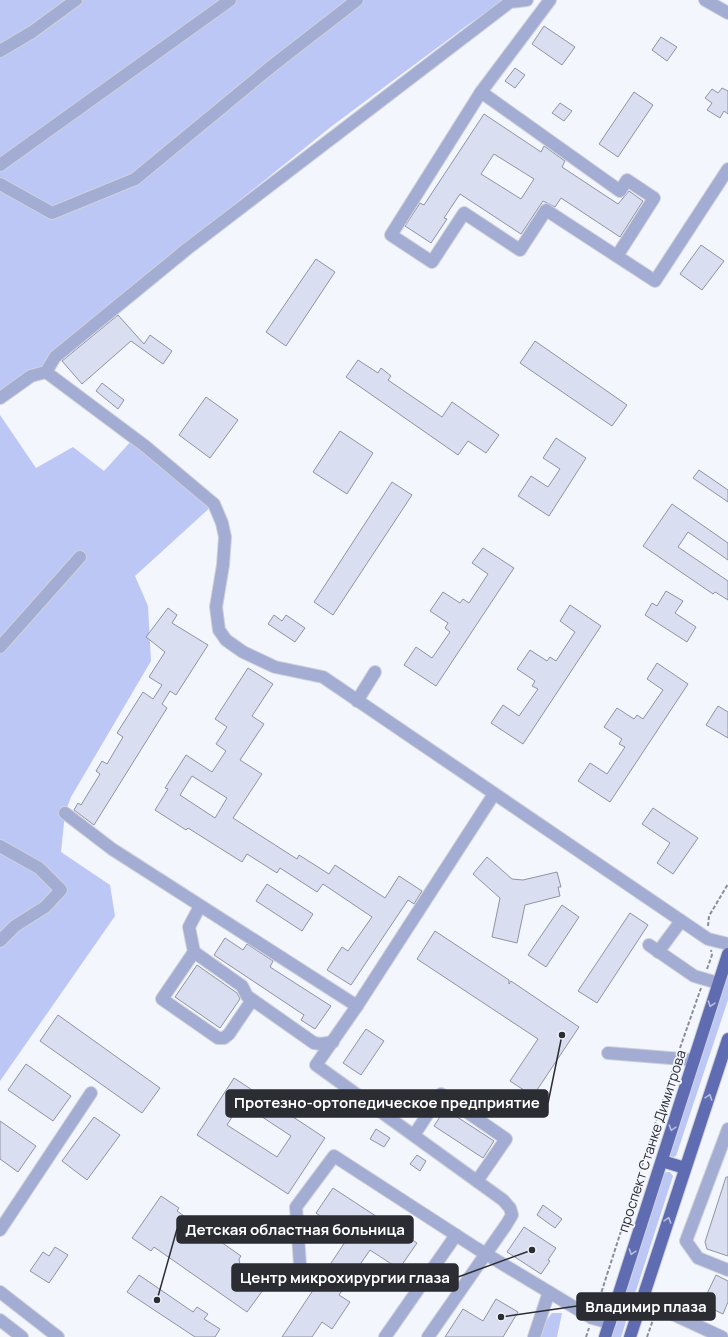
<svg xmlns="http://www.w3.org/2000/svg" width="728" height="1337" font-family="Manrope,sans-serif">
  <style>
    .green { fill: #bcc7f5 }
    .building { fill: #d9def0; stroke: #8f94a5; fill-rule: evenodd }
    .lines { fill: none; stroke-linecap: round; stroke-linejoin: round }
    .minor-casing { stroke: #d0d2d9; stroke-width: 14 }
    .major-casing { stroke: #d0d2d9; stroke-width: 14 }
    .path { stroke: #8d8f95; stroke-width: 2; stroke-dasharray: 4 2; stroke-linecap: butt }
    .minor { stroke: #a3acd3; stroke-width: 12 }
    .major { stroke: #5f6cb1; stroke-width: 12 }
    .oneway { stroke: #b8bfdf }
    .labels { text-anchor: middle; stroke-width: 3.5; stroke-linejoin: round; paint-order: stroke }
    .street-label { font-size: 14px; fill: #2b2d33; stroke: #f4f6fd }
    .leader { fill: none; stroke: #2b2d33; stroke-width: 1.5 }
    .callout-dot { fill: #2b2d33; stroke: #f4f6fd; stroke-width: 1.5 }
    .callout { fill: #2b2d33; stroke: #2b2d33; stroke-width: 1.5 }
    .callout-label { font-size: 15px; text-anchor: middle; font-weight: bold; fill: #fff }
  </style>
  <rect width="100%" height="100%" fill="#f4f6fd"/>
  <g class="green">
    <path d="M0,0H505L469,24L332,126L184,245L55,357L0,397Z"/>
    <path d="M0,415L36,468L73,447L104,471L134,438L214,504L135,576L148,606L151,661L71,797L65,813L61,852L110,885L115,916L0,1081Z"/>
    <path d="M728,970V1000L676,1156L673,1157L669,1156L668,1153Z"/>
    <path d="M666,1172H670L673,1176L621,1337H611L664,1173Z"/>
    <path d="M552,1313H562L557,1337H539L546,1321Z"/>
  </g>
  <g class="building">
    <path d="M544,26L575,47L562,65L532,44Z"/>
    <path d="M661,37L677,47L667,61L652,50Z"/>
    <path d="M515,68L525,75L515,88L505,81Z"/>
    <path d="M722,88L728,91V114L724,111L720,118L707,110L712,103L705,98L712,89L718,93Z"/>
    <path d="M634,92L653,105L618,157L599,144Z"/>
    <path d="M560,103L572,111L564,121L552,113Z"/>
    <path d="M484,114L541,152L544,146L565,161L562,167L618,204L629,191L643,201L620,237L561,198L555,207L543,201L521,234L460,194L444,218L447,219L431,243L405,226L420,203L424,205ZM494,154L534,179L521,199L481,174Z"/>
    <path d="M701,245L724,261L702,290L680,274Z"/>
    <path d="M316,259L335,272L286,346L266,332Z"/>
    <path d="M118,315L144,344L150,335L172,351L163,364L131,341L82,384L62,361Z"/>
    <path d="M535,341L627,405L612,426L520,363Z"/>
    <path d="M358,360L378,373L381,368L391,376L388,380L442,417L452,402L499,435L486,453L468,441L458,455L346,377Z"/>
    <path d="M102,383L124,400L118,409L96,391Z"/>
    <path d="M206,397L238,420L210,458L179,435Z"/>
    <path d="M340,431L373,453L347,494L313,472Z"/>
    <path d="M556,438L586,458L549,516L518,496L531,476L548,487L560,469L543,458Z"/>
    <path d="M699,470L728,490V502L693,478Z"/>
    <path d="M392,482L412,495L333,615L314,602Z"/>
    <path d="M672,504L728,543V560L688,532L678,547L728,581V600L715,592L713,594L643,546Z"/>
    <path d="M483,548L514,568L436,686L404,665L416,647L432,658L450,632L445,628L448,623L430,611L443,592L460,603L463,599L469,603L488,574L472,563Z"/>
    <path d="M666,591L683,601L675,613L696,627L687,642L645,615L652,603L657,606Z"/>
    <path d="M570,605L601,626L523,744L491,723L503,705L519,716L538,689L532,686L535,681L517,669L530,650L547,661L550,657L556,661L575,632L560,621Z"/>
    <path d="M168,608L177,615L172,623L208,645L176,695L170,691L162,704L167,708L94,825L74,810L78,803L81,805L100,774L96,771L102,761L107,764L123,737L117,733L143,692L153,699L162,685L149,677L165,652L146,637Z"/>
    <path d="M274,615L282,621L286,615L305,628L295,642L268,624Z"/>
    <path d="M657,663L688,684L610,802L578,781L590,763L607,774L625,747L619,744L622,739L604,727L617,708L634,719L637,715L643,719L663,690L647,679Z"/>
    <path d="M248,668L273,684L252,716L264,724L240,760L262,774L233,818L297,859L299,855L329,874L335,865L385,898L399,876L422,891L414,904L408,900L351,985L327,970L342,947L348,951L372,917L323,884L317,892L280,868L277,873L247,854L242,862L188,828L186,830L155,810L168,789L165,788L186,755L212,772L226,751L216,744L227,727L215,719ZM192,776L227,798L215,818L180,795Z"/>
    <path d="M718,706L728,712V738L706,725Z"/>
    <path d="M653,808L698,838L673,874L657,863L670,843L642,824Z"/>
    <path d="M487,857L512,879L523,880L557,872L561,887H558L560,896L525,905L517,943L492,937L500,898L473,874Z"/>
    <path d="M267,884L313,914L302,931L256,901Z"/>
    <path d="M562,905L579,917L546,967L528,955Z"/>
    <path d="M630,913L648,925L597,1003L578,991Z"/>
    <path d="M435,931L509,980V984L511,981L579,1027L533,1096L510,1081L538,1039L417,959Z"/>
    <path d="M225,938L243,950L247,944L273,961L270,967L331,1006L315,1029L301,1020L304,1015L214,955Z"/>
    <path d="M197,965L237,993L240,999L220,1028L175,997Z"/>
    <path d="M58,1015L160,1088L142,1113L40,1041Z"/>
    <path d="M366,1029L384,1041L361,1075L343,1063Z"/>
    <path d="M26,1064L71,1096L53,1121L8,1090Z"/>
    <path d="M234,1078L325,1138L288,1194L197,1135ZM241,1103L291,1136L277,1157L227,1125Z"/>
    <path d="M445,1109L494,1141L483,1158L434,1126Z"/>
    <path d="M94,1117L120,1135L87,1180L62,1161Z"/>
    <path d="M0,1121L36,1146L18,1172L0,1159Z"/>
    <path d="M376,1129L390,1138L384,1147L370,1139Z"/>
    <path d="M417,1155L426,1161L420,1171L410,1164Z"/>
    <path d="M726,1177H728V1256L707,1249L705,1242Z"/>
    <path d="M333,1188L417,1243L399,1269L370,1250L339,1295L350,1302L332,1329L322,1322L312,1337H282L349,1236L316,1213Z"/>
    <path d="M161,1196L179,1208L177,1211L241,1256L239,1259L245,1291L252,1282L263,1290L247,1312L154,1247L151,1251L132,1238Z"/>
    <path d="M543,1205L562,1219L555,1228L537,1215Z"/>
    <path d="M524,1227L556,1248L548,1260L550,1261L541,1274L507,1252Z"/>
    <path d="M55,1247L68,1255L49,1283L30,1271L43,1252L49,1256Z"/>
    <path d="M139,1275L193,1312L197,1307L208,1314L204,1319L220,1329L215,1337H195L127,1292Z"/>
    <path d="M716,1275L728,1281V1302L723,1314L702,1304Z"/>
    <path d="M496,1299L518,1312L503,1337H445L463,1309L483,1321Z"/>
  </g>
  <g class="lines">
    <defs>
      <g id="minor">
        <path d="M550,0L481,92L391,235L432,262L464,213L520,250L546,210L655,281L728,169"/>
        <path d="M705,0L728,13"/>
        <path d="M0,51L32,32L76,0"/>
        <path d="M481,92L620,191L627,180L654,198L617,256"/>
        <path d="M0,165L230,0"/>
        <path d="M0,184L52,213L135,179L272,66L357,0"/>
        <path d="M46,372L145,446L214,504L222,523L225,537L223,565L216,607L219,630L226,640L243,652L275,667L323,677L708,939L728,944"/>
        <path d="M0,398L31,376L46,372L55,357L187,249L510,2L527,0"/>
        <path d="M0,647L80,557"/>
        <path d="M357,701L375,672"/>
        <path d="M65,813L112,849L357,1006L316,1065L503,1200L510,1208L512,1215L506,1225L428,1337"/>
        <path d="M0,846L39,868L61,890L45,907L15,926L0,941"/>
        <path d="M200,906L189,927L194,952L162,999L218,1038H224L229,1034L252,1000"/>
        <path d="M649,945L694,976L718,983"/>
        <path d="M194,952L242,986L247,996L314,1043L321,1044L333,1042"/>
        <path d="M658,952L681,921"/>
        <path d="M357,1006L494,794"/>
        <path d="M608,1053L694,1060"/>
        <path d="M728,1129L686,1241L698,1258L728,1270"/>
        <path d="M414,1135L441,1094L506,1139L477,1181"/>
        <path d="M0,1230L91,1093"/>
        <path d="M309,1281L300,1265L296,1207L334,1156L476,1248L592,1318L610,1323"/>
        <path d="M0,1292L58,1337"/>
        <path d="M642,1300L722,1337"/>
        <path d="M0,1320L22,1337"/>
        <path d="M385,1337L456,1235"/>
        <path d="M534,1337L549,1292"/>
      </g>
      <g id="major">
        <path d="M662,1161L685,1168"/>
        <path d="M605,1337L728,954"/>
        <path d="M630,1337L728,1039"/>
      </g>
    </defs>
    <use href="#minor" class="minor-casing"/>
    <use href="#major" class="major-casing"/>
    <g class="path">
      <path d="M708,926L709,916L728,884"/>
      <path d="M707,969L712,955L711,950"/>
      <path d="M680,1048L701,988"/>
      <path d="M596,1309L673,1069"/>
      <path d="M586,1337L589,1328"/>
      <path d="M647,1337L654,1317"/>
    </g>
    <use href="#minor" class="minor"/>
    <use href="#major" class="major"/>
  </g>
  <defs><path id="oneway-chevron" d="M-2-3.5L2.5 0L-2 3.5" fill="none" stroke-width="1.6" stroke-linecap="round" stroke-linejoin="round"/></defs>
  <g class="oneway">
    <use href="#oneway-chevron" transform="translate(711 1004) rotate(108)"/>
    <use href="#oneway-chevron" transform="translate(709 1097) rotate(-72)"/>
    <use href="#oneway-chevron" transform="translate(672 1128) rotate(108)"/>
    <use href="#oneway-chevron" transform="translate(668 1220) rotate(-72)"/>
    <use href="#oneway-chevron" transform="translate(632 1252) rotate(108)"/>
  </g>
  <g class="labels">
    <g class="street-label">
      <text transform="translate(652 1141) rotate(-72)" y="5">проспект Станке Димитрова</text>
    </g>
  </g>
  <path class="leader" d="M562 1035L548 1103M157 1300L177 1229M532 1250L458 1277M501 1317L577 1306"/>
  <g class="callout-dot">
    <circle cx="562" cy="1035" r="4"/>
    <circle cx="157" cy="1300" r="4"/>
    <circle cx="532" cy="1250" r="4"/>
    <circle cx="501" cy="1317" r="4"/>
  </g>
  <g class="callout">
    <rect x="226" y="1090" width="322" height="27" rx="4"/>
    <rect x="177" y="1216" width="236" height="27" rx="4"/>
    <rect x="232" y="1264" width="226" height="27" rx="4"/>
    <rect x="577" y="1293" width="138" height="27" rx="4"/>
  </g>
  <g class="callout-label">
    <text x="387" y="1108">Протезно-ортопедическое предприятие</text>
    <text x="295" y="1235">Детская областная больница</text>
    <text x="345" y="1283">Центр микрохирургии глаза</text>
    <text x="646" y="1312">Владимир плаза</text>
  </g>
</svg>
